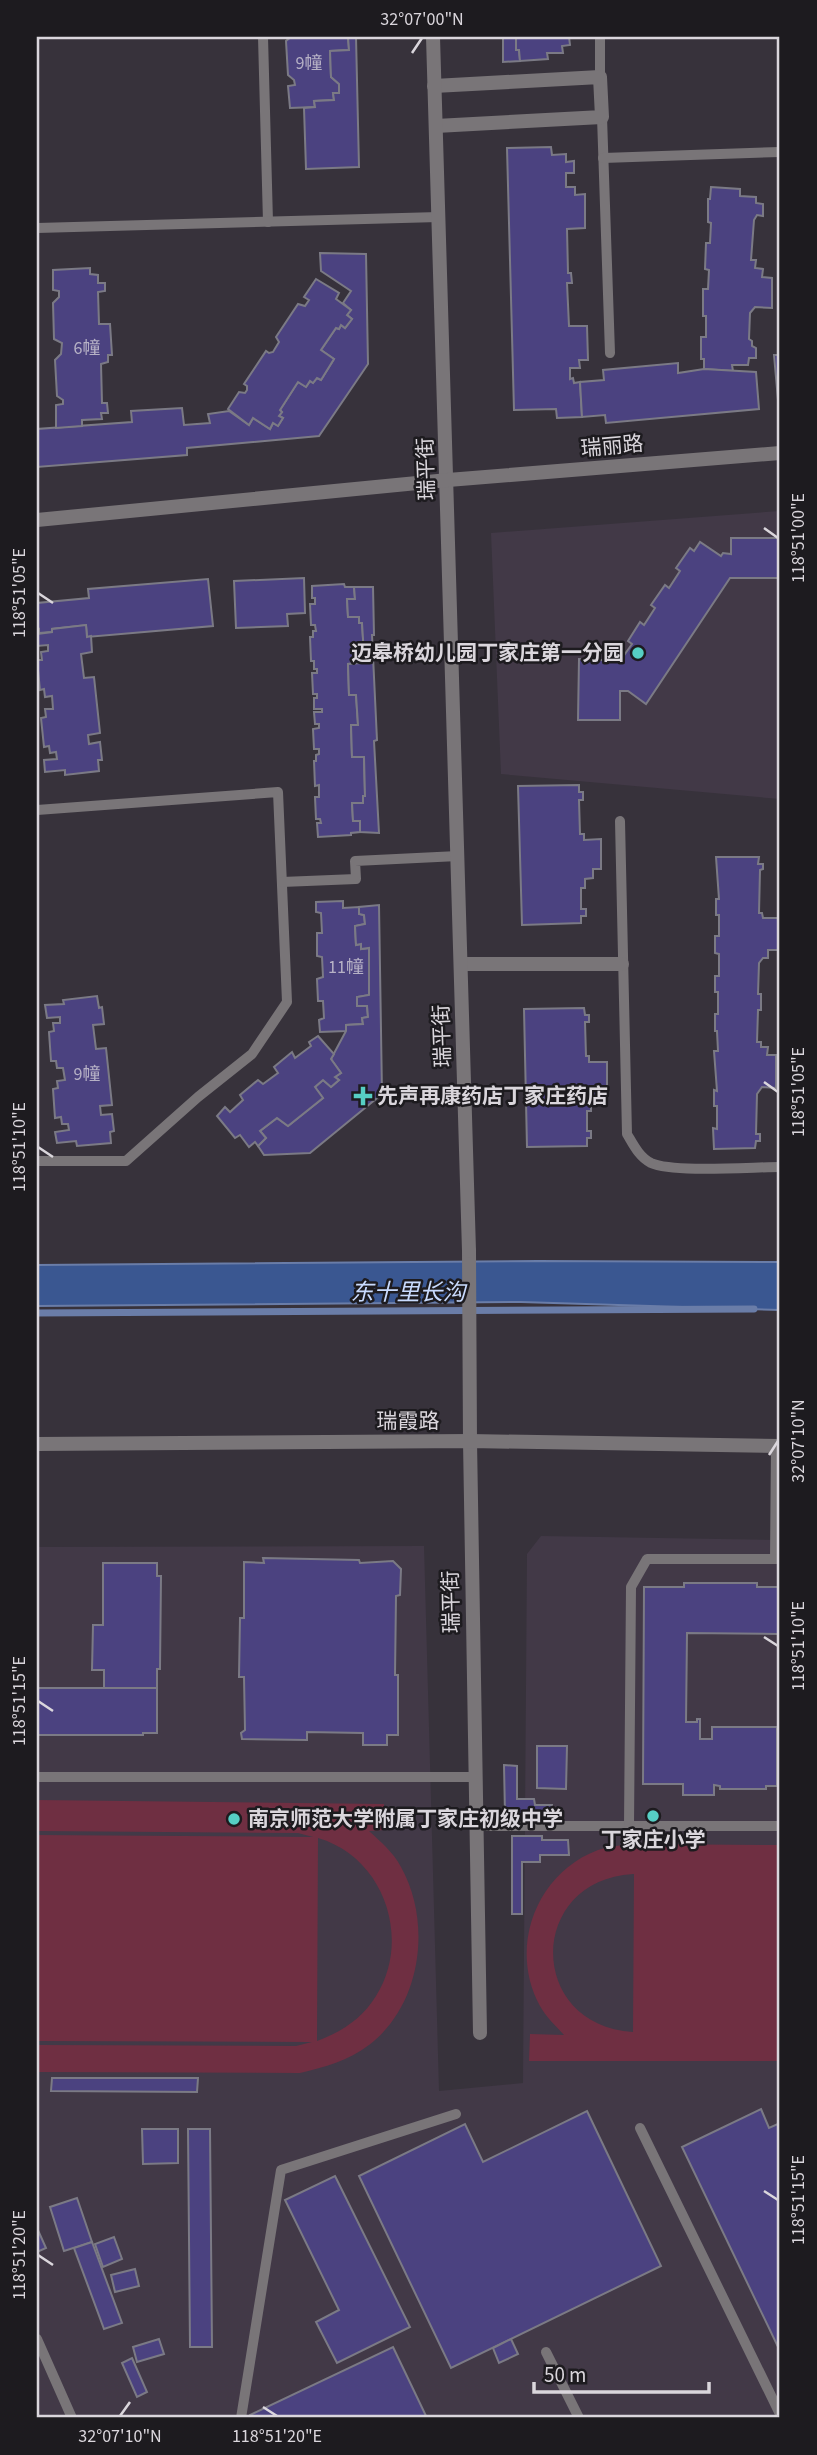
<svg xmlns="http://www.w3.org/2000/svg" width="817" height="2455" font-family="'Source Sans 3','Noto Sans SC',sans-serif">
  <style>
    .built { fill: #423947 }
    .green { fill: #6f2f42; fill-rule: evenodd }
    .water { fill: #3a5791; stroke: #6a7da8; stroke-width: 2 }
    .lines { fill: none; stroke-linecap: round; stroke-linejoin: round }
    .stream { stroke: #6a7da8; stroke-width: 7 }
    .building { fill: #4b4280; stroke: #7b7a85; stroke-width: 2 }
    .service { stroke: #797578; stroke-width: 10 }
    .minor { stroke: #797578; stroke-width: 14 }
    .tertiary { stroke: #797578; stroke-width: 14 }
    .ticks { fill: none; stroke: #dad6dc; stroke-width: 2.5 }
    .poi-dot { fill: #56cec4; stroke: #1d1b1f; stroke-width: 2.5 }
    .labels { text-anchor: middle; stroke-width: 5; stroke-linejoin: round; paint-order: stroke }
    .number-label { font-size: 18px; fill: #b6b1c5 }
    .street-label { font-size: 21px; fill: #dad6dc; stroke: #1d1b1f }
    .poi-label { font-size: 21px; font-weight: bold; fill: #dad6dc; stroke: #1d1b1f; text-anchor: start }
    .water-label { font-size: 23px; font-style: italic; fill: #c9dbfe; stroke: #1d1b1f }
    .neatline { fill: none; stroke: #dad6dc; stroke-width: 2.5 }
    .ticks-label { font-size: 18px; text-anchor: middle; fill: #dad6dc }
  </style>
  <rect width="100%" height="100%" fill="#37323b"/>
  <g class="built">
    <path d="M780,511V799L501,774L491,533Z"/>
    <path d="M541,1536L780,1540V2418H37V1547L424,1546L439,2091L523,2083L527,1554Z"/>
  </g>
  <g class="green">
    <path d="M37,1800L384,1804V1830L369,1831C381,1842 393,1852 401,1867C432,1922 422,2005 369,2045C348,2061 325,2067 300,2073L37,2072V2045L296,2046L312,2042L37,2041V1835L313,1837L298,1833L37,1831ZM318,1838C384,1857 412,1939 376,1996C362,2019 341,2032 317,2041Z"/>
    <path d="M635,1844L780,1845V2061H529L530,2034L564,2035C555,2025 546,2017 540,2006C508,1948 536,1873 598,1850C610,1846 623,1845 635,1844ZM633,1874H634L633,2032C526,2025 527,1880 633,1874Z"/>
  </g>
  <path class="water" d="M538,1261L780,1262V1310L521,1302L37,1306V1265Z"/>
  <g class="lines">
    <path class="stream" d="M37,1313L754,1309"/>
  </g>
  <g class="building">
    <path d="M291,37H348L349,50L330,51L331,77L339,84V93H333L334,100L314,101L315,107L290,108L288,86L295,85L294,80L288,75L286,41Z"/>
    <path d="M348,37H356L359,167L306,169L304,108L315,107L314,101L334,100L333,93H339V84L331,77L330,51L349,50Z"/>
    <path d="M503,37H516V50H519L520,61L503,62Z"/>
    <path d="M516,37H569L570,45L562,46L563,53H547L548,59L520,61L519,50H516Z"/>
    <path d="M551,147L552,155L566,154V162L574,161V173H566V187H575V195L585,194V228L567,229L568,273H571L572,283H567L569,326H587L588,360H579L580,368H570V379L573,378L574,383L580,382L582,417L557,418L556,409L514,410L507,148Z"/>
    <path d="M711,187L740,189V196L756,197V203L763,204V216L757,215L754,220L751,260H756L755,268L763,269L762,277L772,278V308L755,307L750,313L749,339L752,341V346L756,348V358H749L748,365H732L733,371L704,369V359H701V337H706V316H703V289H708L709,270L705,269L706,243H710L711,223L708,222V199H710Z"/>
    <path d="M320,253L366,254L368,364L319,436L187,448V455L37,467V429L132,422L131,411L182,408L184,425L210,423L208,414L229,411L249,425L253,418L270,429L273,423L278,426L283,418L279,416L282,412L280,410L298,382L306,387L310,381L313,383L317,378L321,380L334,359L321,350L336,328L339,329L341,325L345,328L352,319L347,315L351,310L343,303L351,291L321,271Z"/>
    <path d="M90,268V274L98,275V283H105V291L98,292L99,324H110L112,355H108V362L101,364L102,403H107L108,413H101L102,419L82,420V426L56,428V405L63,404V400L57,396L55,360L61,354L62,343L54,339L53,303L59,297V291L53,290V270Z"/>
    <path d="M316,279L339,293L336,299L351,310L347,315L352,319L345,328L341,325L339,329L336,328L321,350L334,359L321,380L317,378L313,383L310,381L306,387L298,382L280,410L282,412L279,416L283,418L278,426L273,423L270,429L253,418L249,425L228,409L239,392L245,393L247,390V386L244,384L266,351L269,353L273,352L279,342L276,337L298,304L305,306L309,300L304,297Z"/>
    <path d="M774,355H780V399L778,400Z"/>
    <path d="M678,363V373L704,369L756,372L759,409L606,423L605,415L582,417L580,382L604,380L603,370Z"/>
    <path d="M731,538H780V578H730L646,704L628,691H620V720H578L579,659L620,661L632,644L628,641L640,622L644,625L655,608L651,605L665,585L669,588L680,571L676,568L690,548L694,551L700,542L721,556L723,553L731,554Z"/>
    <path d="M304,578L305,613L287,614L288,626L236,628L234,581Z"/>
    <path d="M208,579L213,626L87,637L86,625L52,629V632L39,633V629L37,630V603L89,598L88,589Z"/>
    <path d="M344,584L345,587H354L355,599H347L348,617H359V623H362L364,655H360V663L348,664L349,695H356L358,725H351L352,757H364L365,796H363V803H352L353,821H360V832L351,833V835L318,837L317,823H321L320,819H316L315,797H319V785L315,786L314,761H316V755L319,754V749H314L313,729L319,728V724H315L314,712H322V709H314V698H317V694H313L312,673H317V669H314V661H311L310,637H313V631H316L315,625H311L310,604H315V598H312V586Z"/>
    <path d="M354,587H373L374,635H372L377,740L374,741L379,833L360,832V821H353L352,803H363V796H365L364,757H352L351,725H358L356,695H349L348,664L360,663V655H364L362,623H359V617H348L347,599H355Z"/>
    <path d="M86,625L87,637L91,636L92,652L81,654L84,678L94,677L100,733L88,735L89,744L100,742L102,760H98L99,771L65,775V770L45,772L44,760L57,759L56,752L50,753L49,746L44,747L41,718L46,717L45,709H53L52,696L45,697L44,689L40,690L37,660H42L41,652L48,651V645L37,646V634L52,632V629Z"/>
    <path d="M579,785V792H583V800H579L580,834H584V840L601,839V869H593V878L585,879V888H581V909H586V916H581V923L522,925L518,786Z"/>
    <path d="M716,857H759L758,864H763V869L760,870L759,913H762L763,918H778V950H768V958H763L759,963L758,994H761V1010H758L757,1042H761V1047H768L767,1055H776V1088L762,1087L757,1094L756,1134H760V1141H756L755,1148L714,1149L713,1128L717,1129V1106H714V1090L717,1091L714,1051H718L717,1031H715V1014H718V992H715V976H719V954L715,953V936H719V915H716V899H719Z"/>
    <path d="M343,901V908L359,907V914L364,915L365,924L355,926L356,945L361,944V949L369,948V995L357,997V1006H367L368,1017L362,1018L363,1024L346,1025V1031L320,1032L319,1020L324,1018L323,1001H318L317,979L323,977L322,957L317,956V933H322L321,913L316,912V902Z"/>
    <path d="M379,905L382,1094L310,1153L264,1155L258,1146L266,1138L260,1131L277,1118L288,1126L323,1098L315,1087L323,1080L331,1087L339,1080L335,1077L341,1073L331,1059L346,1031V1025L363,1024L362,1018L368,1017L367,1006H357V997L369,995V948L361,949V944L356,945L355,926L365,924L364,915L359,914V907Z"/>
    <path d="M97,996L99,1008L102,1007L104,1024L93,1025L96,1049L106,1048L112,1105L100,1106L101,1115L112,1114L114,1131L110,1132L111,1143L77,1146L76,1141L57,1143L55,1132L69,1130L68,1124H62L61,1117L55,1118L53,1089L58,1088L57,1081L65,1080L63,1068H57L56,1061H51L49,1032L54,1031L53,1023H60V1017L47,1018L45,1005L64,1004L63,1000Z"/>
    <path d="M584,1008L585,1015H589V1022H585L586,1056H589V1062H607V1092H599V1101H591V1111H587V1131H591V1138H587V1146L527,1147L524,1009Z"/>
    <path d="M318,1036L334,1054L331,1059L341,1073L335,1077L339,1080L331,1087L323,1080L315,1087L323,1098L288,1126L277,1118L260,1131L266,1138L258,1146L255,1142L249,1147L240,1135L235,1138L217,1116L225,1107L230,1112L243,1100L240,1095L258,1080L263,1084L278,1073L274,1067L292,1052L295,1058L311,1046L309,1042Z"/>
    <path d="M263,1558L359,1560L360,1563L393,1561L401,1569L400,1595L396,1596L395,1675H398V1735H387V1745H363V1733L307,1732V1740L242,1739L241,1733L245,1730L244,1677H239L240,1618H244V1562L264,1563Z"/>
    <path d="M103,1563H157V1576H161L160,1669H157V1688H104V1670H92L93,1625H103Z"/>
    <path d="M684,1583H757V1587H778V1634L687,1633L686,1722H697V1719H700V1739H712V1727H777V1786H766V1789H720V1786L714,1785V1795H683V1784H643L644,1587H684Z"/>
    <path d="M37,1688H157V1733H143V1735H37Z"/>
    <path d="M537,1746H567L566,1789L537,1788Z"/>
    <path d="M504,1765L517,1766V1799H534L535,1805H552V1817L533,1815V1819L517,1818L505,1814Z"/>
    <path d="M512,1836H542V1840H568L569,1855H540V1862H522V1914H512Z"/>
    <path d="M52,2078H198L197,2092L51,2091Z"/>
    <path d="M761,2109L769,2128L780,2123V2351L682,2147Z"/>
    <path d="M587,2111L661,2266L451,2368L359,2176L465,2124L483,2162Z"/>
    <path d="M142,2129H178V2163L143,2164Z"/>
    <path d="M188,2129H210L212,2347H190Z"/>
    <path d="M335,2176L410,2327L337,2363L316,2322L339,2310L285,2200Z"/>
    <path d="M77,2198L92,2242L64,2251L50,2207Z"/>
    <path d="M37,2228L46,2248L37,2252Z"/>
    <path d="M114,2237L122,2259L103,2267L95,2244Z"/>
    <path d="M92,2242L122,2323L104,2329L74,2248Z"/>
    <path d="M135,2269L139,2286L115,2292L111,2275Z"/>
    <path d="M159,2339L164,2354L137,2362L133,2347Z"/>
    <path d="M511,2339L518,2354L499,2363L493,2348Z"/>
    <path d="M393,2347L427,2418H251L250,2415Z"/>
    <path d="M132,2358L147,2392L137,2397L122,2363Z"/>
  </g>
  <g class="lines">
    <g class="service">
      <path d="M263,37L268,222"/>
      <path d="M600,37V77"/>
      <path d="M602,117L610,353"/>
      <path d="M603,158L780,152"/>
      <path d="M37,228L439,217"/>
      <path d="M37,810L278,792L287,1002L252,1054L198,1097L126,1161H37"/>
      <path d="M620,821L627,1134C633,1144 639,1157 651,1163C673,1173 752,1167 780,1167"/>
      <path d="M282,882L356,879L355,861L458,856"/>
      <path d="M776,1446L775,1559H780"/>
      <path d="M37,1777H476"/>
      <path d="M476,1826H780"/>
      <path d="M629,1826L631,1587L647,1559H775"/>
      <path d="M640,2128L780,2414"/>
      <path d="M37,2339L72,2418"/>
      <path d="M546,2352L579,2418"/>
      <path d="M241,2418L281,2170L456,2114"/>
    </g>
    <g class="minor">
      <path d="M434,86L600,77L602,117L436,126"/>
      <path d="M461,964H622"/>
      <path d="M469,1251L470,1441L480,2033"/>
    </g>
    <g class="tertiary">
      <path d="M433,37L469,1251"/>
      <path d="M37,520L448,480L780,453"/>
      <path d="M37,1444L470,1441L780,1446"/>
    </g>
  </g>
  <path class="ticks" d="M412,53L422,38M764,528L778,538M38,593L53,603M764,1082L778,1092M38,1147L53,1157M769,1455L778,1441M764,1637L778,1646M38,1701L53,1711M764,2191L778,2200M38,2255L53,2265M263,2407L277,2416M120,2416L130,2402"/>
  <g class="poi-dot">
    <circle cx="638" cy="653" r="7"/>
    <path d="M359.5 1085.5h7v7h7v7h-7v7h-7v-7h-7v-7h7z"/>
    <circle cx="653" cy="1816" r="7"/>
    <circle cx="234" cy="1819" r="7"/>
  </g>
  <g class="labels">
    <g class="number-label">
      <text x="309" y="69">9幢</text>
      <text x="87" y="354">6幢</text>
      <text x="346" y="973">11幢</text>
      <text x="87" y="1080">9幢</text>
    </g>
    <g class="street-label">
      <text transform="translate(612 446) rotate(-5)" y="7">瑞丽路</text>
      <text transform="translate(426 469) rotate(-92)" y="7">瑞平街</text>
      <text transform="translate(442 1036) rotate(-92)" y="7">瑞平街</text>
      <text x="408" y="1428">瑞霞路</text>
      <text transform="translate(451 1602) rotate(-91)" y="7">瑞平街</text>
    </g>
    <g class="poi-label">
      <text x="624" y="660" text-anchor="end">迈皋桥幼儿园丁家庄第一分园</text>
      <text x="377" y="1103">先声再康药店丁家庄药店</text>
      <text x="248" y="1826">南京师范大学附属丁家庄初级中学</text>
      <text x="653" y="1847" text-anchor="middle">丁家庄小学</text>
    </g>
    <g class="water-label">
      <text x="408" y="1300">东十里长沟</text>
    </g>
  </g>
  <rect width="817" height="2455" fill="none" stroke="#1d1b1f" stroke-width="77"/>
  <path d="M534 2382v10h175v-10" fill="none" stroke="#dad6dc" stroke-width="3.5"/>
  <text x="544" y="2382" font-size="21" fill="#dad6dc" stroke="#1d1b1f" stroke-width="5" paint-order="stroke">50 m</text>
  <rect x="38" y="38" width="740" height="2378" class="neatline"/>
  <g class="ticks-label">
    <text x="422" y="25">32°07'00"N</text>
    <text transform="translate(798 538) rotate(-90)" y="6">118°51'00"E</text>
    <text transform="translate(19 593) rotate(-90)" y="6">118°51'05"E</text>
    <text transform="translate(798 1092) rotate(-90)" y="6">118°51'05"E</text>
    <text transform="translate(19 1147) rotate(-90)" y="6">118°51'10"E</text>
    <text transform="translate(798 1441) rotate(-90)" y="6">32°07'10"N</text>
    <text transform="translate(798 1646) rotate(-90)" y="6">118°51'10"E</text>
    <text transform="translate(19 1701) rotate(-90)" y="6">118°51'15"E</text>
    <text transform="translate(798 2200) rotate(-90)" y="6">118°51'15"E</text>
    <text transform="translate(19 2255) rotate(-90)" y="6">118°51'20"E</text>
    <text x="120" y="2442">32°07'10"N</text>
    <text x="277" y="2442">118°51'20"E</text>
  </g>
</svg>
